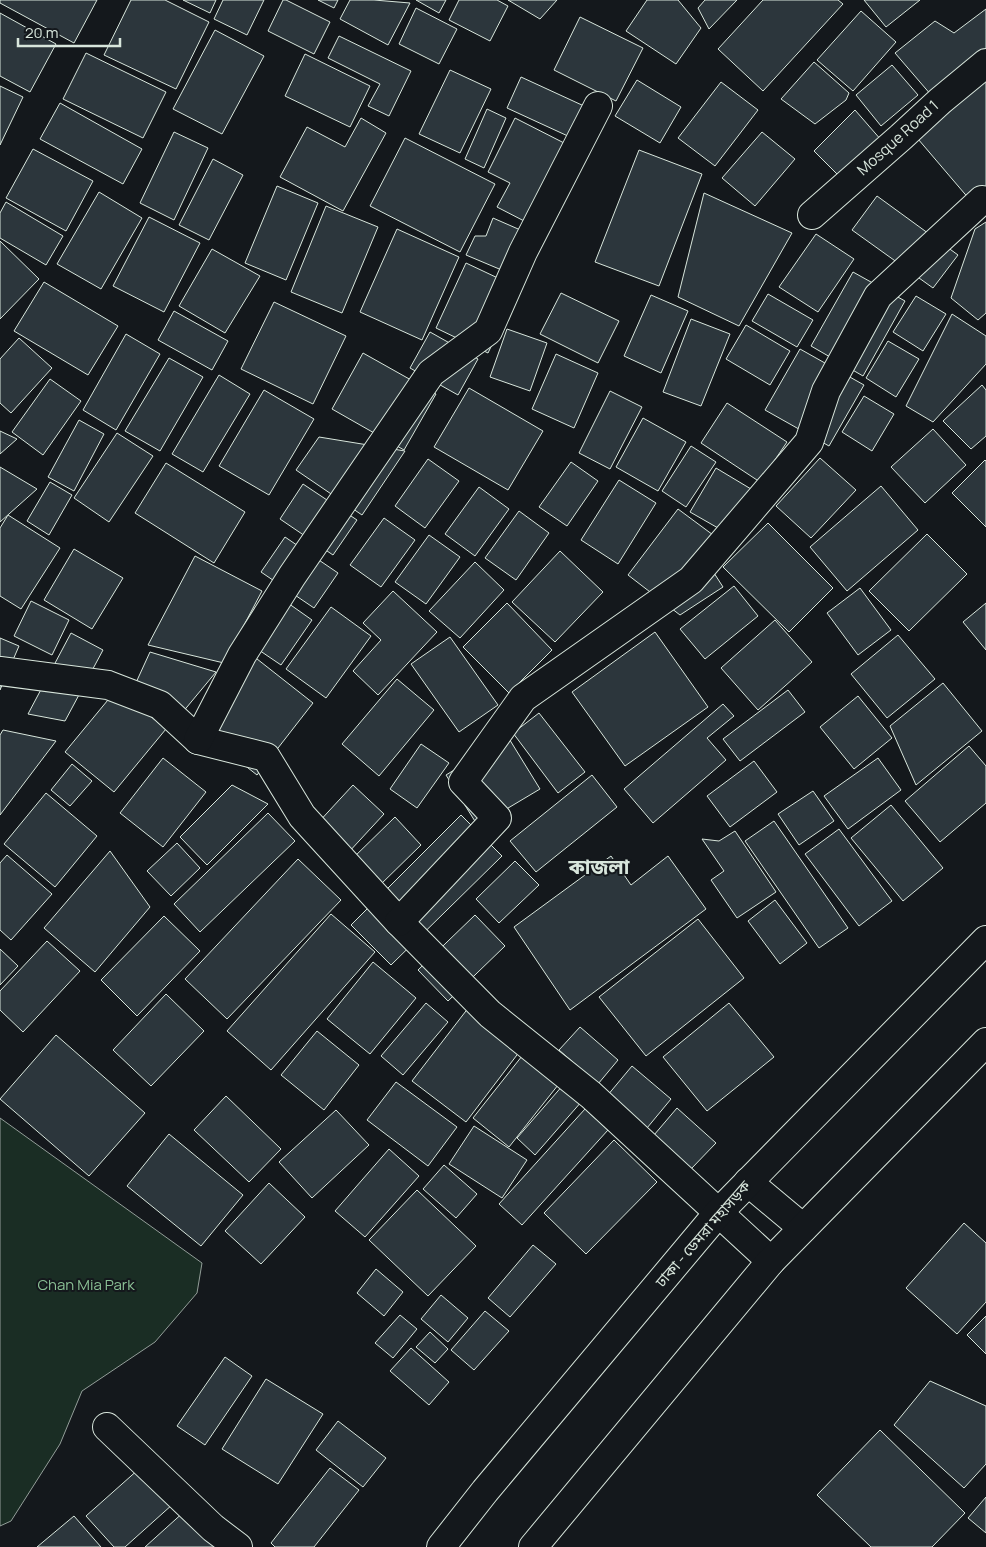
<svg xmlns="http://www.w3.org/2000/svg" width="986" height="1547" font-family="Manrope,'Noto Sans Bengali',sans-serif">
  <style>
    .green { fill: #1a2d24; stroke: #939e99 }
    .building { fill: #2c363c; stroke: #d8e6dc }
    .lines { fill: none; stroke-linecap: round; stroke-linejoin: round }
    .street-casing { stroke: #d8e6dc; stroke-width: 30 }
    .primary-casing { stroke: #d8e6dc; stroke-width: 30 }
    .street { stroke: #14181c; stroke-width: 28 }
    .primary { stroke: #14181c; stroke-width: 28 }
    .labels { text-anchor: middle; stroke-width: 4; stroke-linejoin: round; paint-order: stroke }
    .street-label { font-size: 15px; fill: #d8e6dc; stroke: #14181c }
    .park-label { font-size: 15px; fill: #8ac095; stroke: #14181c }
    .district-label { font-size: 20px; font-weight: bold; fill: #d8e6dc; stroke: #14181c }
  </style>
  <rect width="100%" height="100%" fill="#14181c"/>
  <path class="green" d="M0,1118L202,1263L197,1293L155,1342L82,1391L60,1444L11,1521L0,1526Z"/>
  <g class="building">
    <path d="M0,0H97L74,43L0,3Z"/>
    <path d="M131,0H165L209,22L176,89L104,55Z"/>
    <path d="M183,0H216L210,13Z"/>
    <path d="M223,0H264L247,35L214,19Z"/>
    <path d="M283,0H286L330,22L314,54L268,31Z"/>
    <path d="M318,0H338L334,8Z"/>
    <path d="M350,0H374L410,3L388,45L340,19Z"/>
    <path d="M416,0H446L439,13Z"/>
    <path d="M459,0H497L508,6L490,41L449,20Z"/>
    <path d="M508,0H557L540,19Z"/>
    <path d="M647,0H678L701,28L676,64L626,31Z"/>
    <path d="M705,0H737L709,29L698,8Z"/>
    <path d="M763,0H838L843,4L763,91L718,49Z"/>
    <path d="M864,0H920L886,27Z"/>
    <path d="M416,8L457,29L439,64L399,44Z"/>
    <path d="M986,9V50L932,96L895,53L935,21L954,33Z"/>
    <path d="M861,11L896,42L853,91L817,60Z"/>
    <path d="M0,13L56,44L30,92L0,76Z"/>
    <path d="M580,17L643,48L616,101L554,70Z"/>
    <path d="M215,30L264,56L222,134L173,109Z"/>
    <path d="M339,36L411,71L389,116L368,106L380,84L328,58Z"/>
    <path d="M86,53L166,92L143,138L63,99Z"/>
    <path d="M305,54L370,86L350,127L285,96Z"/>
    <path d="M814,62L849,93L846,100L815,124L781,99Z"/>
    <path d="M892,65L918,95L881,126L856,95Z"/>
    <path d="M450,70L491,89L460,153L419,134Z"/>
    <path d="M521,77L584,106L570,137L507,108Z"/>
    <path d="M637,80L681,107L660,143L615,116Z"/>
    <path d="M986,80V211L982,214L918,139Z"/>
    <path d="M721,82L758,110L715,166L678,138Z"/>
    <path d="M0,86L23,97L0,145Z"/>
    <path d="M60,103L142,149L123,184L40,139Z"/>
    <path d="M487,109L506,118L484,168L465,159Z"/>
    <path d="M855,110L882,141L842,179L814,151Z"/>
    <path d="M361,118L386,133L343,211L280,177L307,127L345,147Z"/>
    <path d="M515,118L568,145L528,223L497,207L510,183L488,172Z"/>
    <path d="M174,132L208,148L174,220L140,203Z"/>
    <path d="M762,132L795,159L755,206L722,178Z"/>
    <path d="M405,138L495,184L460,252L370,206Z"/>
    <path d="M33,149L93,181L66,231L6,198Z"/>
    <path d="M639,150L702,174L659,286L595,262Z"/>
    <path d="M213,159L243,175L209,240L179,225Z"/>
    <path d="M277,186L318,203L286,280L245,263Z"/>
    <path d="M99,192L142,218L101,289L57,264Z"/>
    <path d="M704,193L792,233L739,326L678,297Z"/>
    <path d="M877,196L958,255L933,288L852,230Z"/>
    <path d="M6,202L63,236L46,265L0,238V213Z"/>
    <path d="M326,206L378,227L342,313L291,292Z"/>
    <path d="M149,217L200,243L164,312L113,286Z"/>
    <path d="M493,218L541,239L523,279L466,255L475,236H486Z"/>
    <path d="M986,222V313L978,320L951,298L975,229Z"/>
    <path d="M397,229L459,257L422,340L360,312Z"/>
    <path d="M816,234L854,259L818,312L779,287Z"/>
    <path d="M0,241L39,279L0,319Z"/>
    <path d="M212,249L260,276L225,333L179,306Z"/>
    <path d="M466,263L519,288L488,353L436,328Z"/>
    <path d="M853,272L905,301L863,376L811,346Z"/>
    <path d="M44,282L118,326L88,375L14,331Z"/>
    <path d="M561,293L619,321L598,363L540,334Z"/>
    <path d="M768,294L813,320L797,347L752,321Z"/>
    <path d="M651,295L688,311L661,373L624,356Z"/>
    <path d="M916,296L946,314L923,351L893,332Z"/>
    <path d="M274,302L346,336L313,404L241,369Z"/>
    <path d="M174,311L228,341L212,370L158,340Z"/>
    <path d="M952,314L986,336V364L933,422L906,406Z"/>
    <path d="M691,319L730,334L701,406L663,392Z"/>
    <path d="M746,325L790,351L770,385L726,359Z"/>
    <path d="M507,329L547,343L530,391L490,377Z"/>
    <path d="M430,332L478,359L458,395L410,368Z"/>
    <path d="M126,334L160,354L116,430L83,410Z"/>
    <path d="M19,338L52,368L11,413L0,403V359Z"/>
    <path d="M888,341L919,359L896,397L866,378Z"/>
    <path d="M800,349L864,385L829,446L765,410Z"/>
    <path d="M363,353L436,394L404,450L332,409Z"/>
    <path d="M556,354L598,373L574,428L532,409Z"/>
    <path d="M169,358L203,377L160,451L125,431Z"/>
    <path d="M219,375L250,394L203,472L172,454Z"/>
    <path d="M50,379L81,401L43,455L12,432Z"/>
    <path d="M982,385L986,390V436L971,449L943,421Z"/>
    <path d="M469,388L543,431L508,490L434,447Z"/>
    <path d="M264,390L314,419L269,495L219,466Z"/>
    <path d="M610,391L642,407L610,469L579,453Z"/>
    <path d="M864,396L894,414L872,451L842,432Z"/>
    <path d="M727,403L787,442L760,482L701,443Z"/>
    <path d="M643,418L686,442L658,491L616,467Z"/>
    <path d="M79,420L104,434L74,491L48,477Z"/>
    <path d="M933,429L966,465L925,503L891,467Z"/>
    <path d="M0,431L17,439L0,454Z"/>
    <path d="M117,433L153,456L109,522L74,498Z"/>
    <path d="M319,437L405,451L362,515L296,470Z"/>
    <path d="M691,446L716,462L686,507L662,491Z"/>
    <path d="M820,458L856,490L811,538L776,506Z"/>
    <path d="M428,459L459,481L425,528L395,506Z"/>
    <path d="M985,460L986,461V527L952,493Z"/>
    <path d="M571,462L598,481L567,526L539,507Z"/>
    <path d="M166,463L245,512L214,563L135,513Z"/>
    <path d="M0,467L37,489L0,522Z"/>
    <path d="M716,468L751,489L725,532L690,512Z"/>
    <path d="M619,480L656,503L618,564L581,540Z"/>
    <path d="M50,482L72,495L49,535L27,521Z"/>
    <path d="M303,484L357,520L333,555L280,519Z"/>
    <path d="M881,486L918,530L847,591L810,547Z"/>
    <path d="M479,487L509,509L475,556L445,534Z"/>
    <path d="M678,509L732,549L714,573L723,587L680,615L628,575Z"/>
    <path d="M519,511L549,533L516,580L485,558Z"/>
    <path d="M8,515L60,548L21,609L0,596V528Z"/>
    <path d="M384,518L415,540L381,587L350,565Z"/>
    <path d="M768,523L833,588L789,632L723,567Z"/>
    <path d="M927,534L967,574L909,631L869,591Z"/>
    <path d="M429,535L460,557L426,604L395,582Z"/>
    <path d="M285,537L338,573L314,608L261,572Z"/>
    <path d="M74,549L123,578L92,629L44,600Z"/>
    <path d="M560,551L603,592L555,642L512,602Z"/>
    <path d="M195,556L262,591L224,663L148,645Z"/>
    <path d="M475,562L504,590L460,638L429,611Z"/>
    <path d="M734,586L758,616L705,659L680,629Z"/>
    <path d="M860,588L891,630L858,655L827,613Z"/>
    <path d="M393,591L437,632L378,695L353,671L381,640L363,623Z"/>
    <path d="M31,601L69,620L52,655L14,636Z"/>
    <path d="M285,601L312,620L281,665L253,646Z"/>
    <path d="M507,603L552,650L509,693L463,647Z"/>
    <path d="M986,603V650L963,622Z"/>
    <path d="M331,607L371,636L326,698L286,669Z"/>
    <path d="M775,620L812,662L758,710L721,668Z"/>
    <path d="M655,632L708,707L625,766L572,692Z"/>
    <path d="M71,633L103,650L65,721L28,714Z"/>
    <path d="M898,635L935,679L887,718L851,674Z"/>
    <path d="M450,637L498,705L459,732L411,664Z"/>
    <path d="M0,638L19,646L0,690Z"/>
    <path d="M150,652L216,672L182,713L134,687Z"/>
    <path d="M252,655L313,703L257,775L196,727Z"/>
    <path d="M397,679L434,710L379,776L342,744Z"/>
    <path d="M943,683L982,731L916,785L890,726Z"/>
    <path d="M117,689L166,729L114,792L65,752Z"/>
    <path d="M788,690L805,712L740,761L723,739Z"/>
    <path d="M858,696L892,738L854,769L820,727Z"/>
    <path d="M723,704L734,716L707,738L726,760L653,823L624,789Z"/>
    <path d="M539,713L585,772L558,793L513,733Z"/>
    <path d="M3,730L56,741L0,815V735Z"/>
    <path d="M508,737L540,789L478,826L446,775Z"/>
    <path d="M421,744L449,763L417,808L390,789Z"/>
    <path d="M969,746L986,766V803L940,842L905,801Z"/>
    <path d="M163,758L206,792L163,847L120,813Z"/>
    <path d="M878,758L901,790L848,829L824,796Z"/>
    <path d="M754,761L777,792L730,827L707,796Z"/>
    <path d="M72,764L92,781L70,806L51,790Z"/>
    <path d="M592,775L617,807L536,872L510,841Z"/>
    <path d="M232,785L268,804L207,865L180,837Z"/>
    <path d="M353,785L384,814L347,854L316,825Z"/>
    <path d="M813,791L834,821L799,845L778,814Z"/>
    <path d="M46,793L97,836L55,887L4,844Z"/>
    <path d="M891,805L943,868L903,901L851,838Z"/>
    <path d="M268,813L295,841L200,932L174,904Z"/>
    <path d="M461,815L502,856L391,965L351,925Z"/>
    <path d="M395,817L421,845L378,887L351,860Z"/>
    <path d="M774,821L848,928L819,948L745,841Z"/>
    <path d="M839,829L892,901L859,926L805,854Z"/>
    <path d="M735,831L776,892L737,918L711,880L724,871L702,839L719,841Z"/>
    <path d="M177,843L200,868L171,896L147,871Z"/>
    <path d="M110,851L150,907L95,972L44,928Z"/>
    <path d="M7,855L52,894L11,940L0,930V863Z"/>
    <path d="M611,856L631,885L668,856L706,909L570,1010L514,927Z"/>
    <path d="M298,859L341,900L227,1019L185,979Z"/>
    <path d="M515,861L539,885L499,923L476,899Z"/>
    <path d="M775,900L807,943L780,964L748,921Z"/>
    <path d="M331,914L375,952L271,1070L227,1031Z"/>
    <path d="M475,915L505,946L448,1001L418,970Z"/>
    <path d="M164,916L200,951L137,1016L101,980Z"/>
    <path d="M698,919L744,978L646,1056L599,997Z"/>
    <path d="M47,941L80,971L23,1032L0,1010V991Z"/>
    <path d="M0,949L18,966L0,985Z"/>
    <path d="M373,962L416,998L370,1054L327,1019Z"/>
    <path d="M166,994L204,1031L151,1086L113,1050Z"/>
    <path d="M426,1003L448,1022L403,1075L381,1056Z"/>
    <path d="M729,1003L774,1057L707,1111L663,1057Z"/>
    <path d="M469,1007L523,1047L466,1122L412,1081Z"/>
    <path d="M580,1027L618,1060L598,1084L559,1050Z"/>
    <path d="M317,1031L359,1065L324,1110L281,1075Z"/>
    <path d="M56,1035L145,1113L89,1176L0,1099Z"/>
    <path d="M526,1051L562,1080L509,1147L473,1118Z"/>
    <path d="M632,1066L671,1099L647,1128L607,1096Z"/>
    <path d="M396,1082L457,1127L428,1166L367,1120Z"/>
    <path d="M564,1084L582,1101L535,1155L517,1138Z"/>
    <path d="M226,1096L281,1149L249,1182L194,1130Z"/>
    <path d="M677,1108L716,1143L691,1169L654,1135Z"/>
    <path d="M585,1109L608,1130L522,1225L499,1204Z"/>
    <path d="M336,1110L369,1145L312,1198L279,1162Z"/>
    <path d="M474,1126L527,1160L502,1198L449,1164Z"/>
    <path d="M169,1134L243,1195L201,1246L127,1186Z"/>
    <path d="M614,1140L657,1182L586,1254L544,1213Z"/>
    <path d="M389,1149L419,1176L365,1237L335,1211Z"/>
    <path d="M444,1165L477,1194L456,1218L423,1189Z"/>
    <path d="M269,1183L305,1217L261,1264L225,1231Z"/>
    <path d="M417,1190L476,1246L428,1296L369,1240Z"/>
    <path d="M964,1223L986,1243V1302L957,1334L906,1288Z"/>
    <path d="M533,1245L556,1264L510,1317L488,1298Z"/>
    <path d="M376,1269L403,1292L384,1316L357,1293Z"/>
    <path d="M441,1295L468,1318L448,1342L421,1319Z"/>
    <path d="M485,1311L509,1331L474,1370L451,1350Z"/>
    <path d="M400,1315L417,1329L393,1358L375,1343Z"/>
    <path d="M986,1316V1354L967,1335Z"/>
    <path d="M430,1332L448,1349L435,1363L416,1347Z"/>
    <path d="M411,1348L449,1382L429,1405L390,1371Z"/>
    <path d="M225,1357L252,1376L205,1445L177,1426Z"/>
    <path d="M266,1379L323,1414L278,1484L222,1449Z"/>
    <path d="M930,1381L986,1406V1464L964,1488L894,1425Z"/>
    <path d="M338,1421L386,1458L363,1487L316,1450Z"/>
    <path d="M880,1430L965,1513L932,1547H871L817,1495Z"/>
    <path d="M140,1468L173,1504L125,1547H114L86,1516Z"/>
    <path d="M330,1468L359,1490L314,1547H275L271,1543Z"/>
    <path d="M986,1497V1533L968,1518Z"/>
    <path d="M186,1510L216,1547H145Z"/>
    <path d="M74,1516L101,1547H37Z"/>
  </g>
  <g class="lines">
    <defs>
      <g id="street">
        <path d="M812,215L901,137L940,101L986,63"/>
        <path d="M0,671L108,685L160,705L198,740L266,757L302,816L399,922L490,1014L591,1095L771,1261"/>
        <path d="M198,740L242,655L292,576L431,373L488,331L523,252L598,106"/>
        <path d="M399,922L497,818L463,782L523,698L691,580L809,442L826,391L878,296L982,200"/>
        <path d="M107,1427L213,1528L238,1547"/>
      </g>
      <g id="primary">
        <path d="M748,1182L803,1228"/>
        <path d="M441,1547L485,1491L719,1212L986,940"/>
        <path d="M533,1547L771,1261L986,1042"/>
      </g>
    </defs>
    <use href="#street" class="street-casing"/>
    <use href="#primary" class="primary-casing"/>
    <use href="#street" class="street"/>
    <use href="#primary" class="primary"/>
  </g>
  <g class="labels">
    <g class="street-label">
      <text transform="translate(898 138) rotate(-42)" y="5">Mosque Road 1</text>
      <text transform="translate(703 1234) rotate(-49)" y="5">ঢাকা - ডেমরা মহাসড়ক</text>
    </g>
    <g class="park-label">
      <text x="86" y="1290">Chan Mia Park</text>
    </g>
    <g class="district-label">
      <text x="599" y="874">কাজলা</text>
    </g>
  </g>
  <path d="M18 38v8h102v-8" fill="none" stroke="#d8e6dc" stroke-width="2.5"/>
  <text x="25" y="38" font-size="15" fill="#d8e6dc" stroke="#14181c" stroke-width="4" paint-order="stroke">20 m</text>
</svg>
